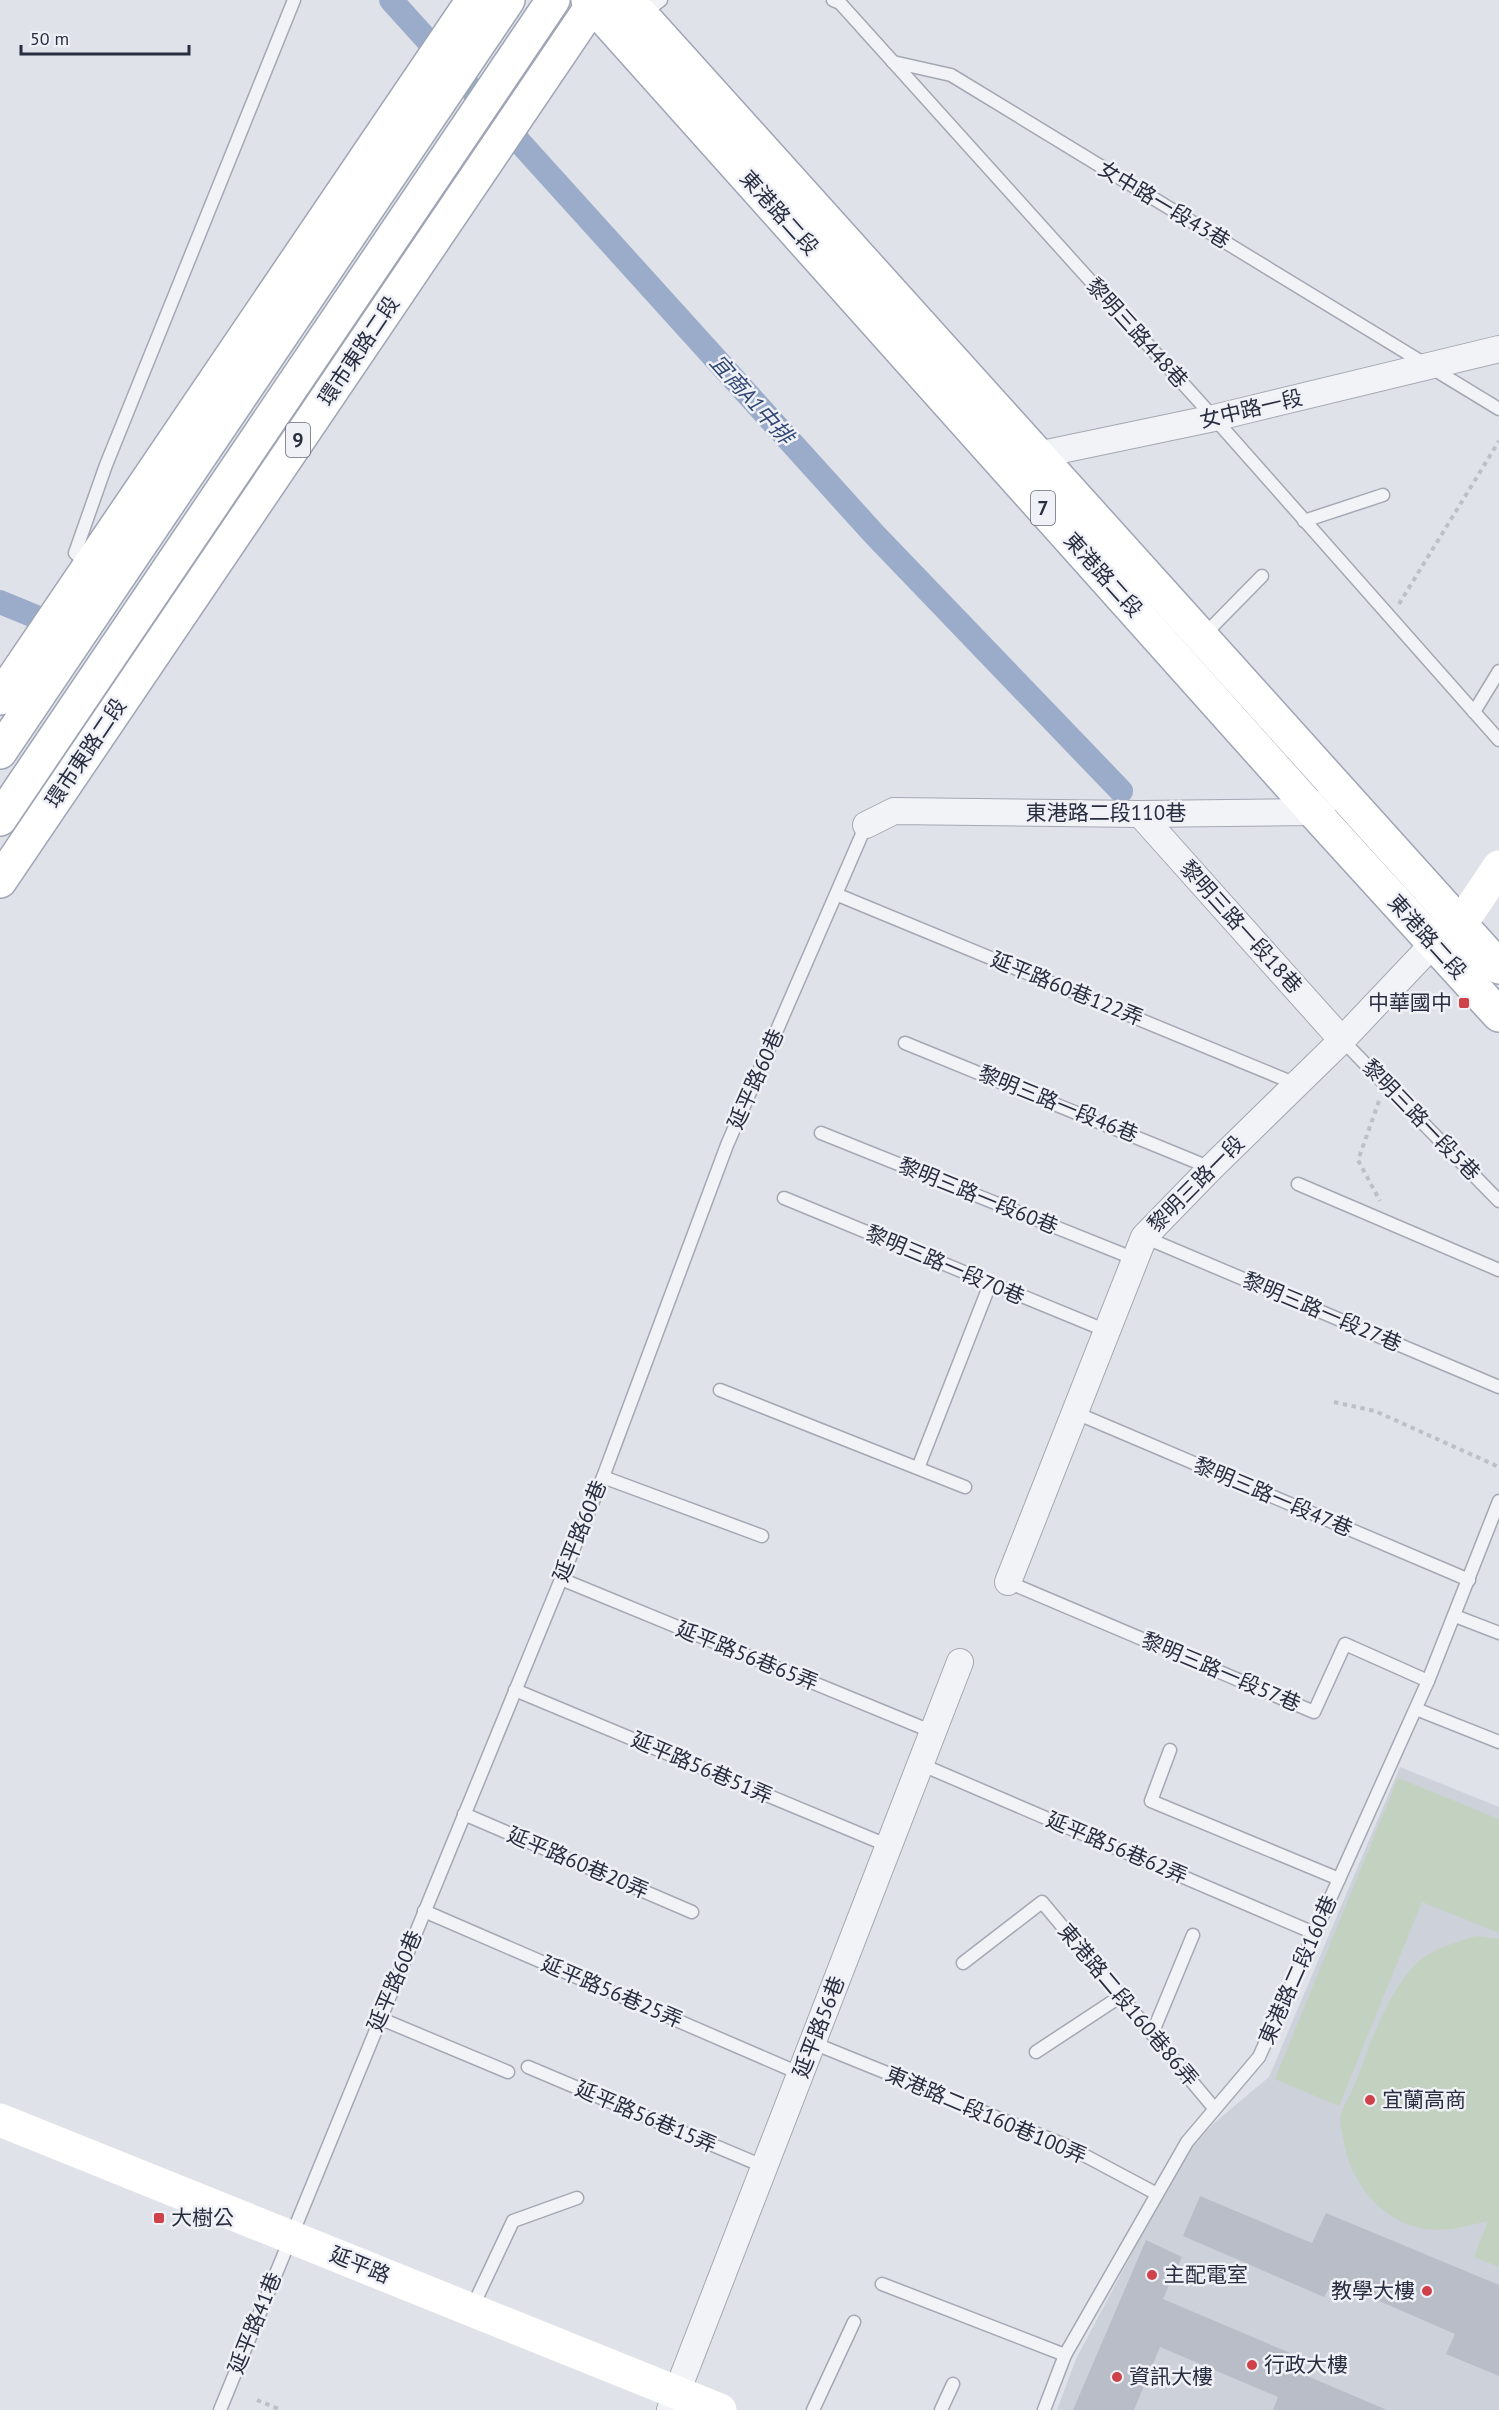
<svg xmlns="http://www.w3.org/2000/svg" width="1499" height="2410" font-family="'PT Sans','Noto Sans TC',sans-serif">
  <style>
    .built { fill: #cdd1da }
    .green { fill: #c3d2c0 }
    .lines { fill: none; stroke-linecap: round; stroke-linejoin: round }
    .canal { stroke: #9aacc9; stroke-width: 24 }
    .building { fill: #b9bdc8 }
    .lane-casing { stroke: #a4a8b3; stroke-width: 15 }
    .street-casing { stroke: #a4a8b3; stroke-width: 28 }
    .primary-casing { stroke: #9ea5b4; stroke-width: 36 }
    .path { stroke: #bdc0c7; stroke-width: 4; stroke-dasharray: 4.5 4.5; stroke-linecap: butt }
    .lane { stroke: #f2f3f7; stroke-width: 12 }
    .street { stroke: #f2f3f7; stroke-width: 26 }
    .secondary { stroke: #fff; stroke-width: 33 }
    .primary { stroke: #fff; stroke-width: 33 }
    .poi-dot { fill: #cf424a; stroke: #eff1f6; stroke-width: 2 }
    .labels { text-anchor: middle; stroke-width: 5; stroke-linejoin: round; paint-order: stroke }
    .shield { fill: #eff1f6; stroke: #646877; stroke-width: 1.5 }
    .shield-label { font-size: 20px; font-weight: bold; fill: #282e40 }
    .street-label { font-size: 21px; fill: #282e40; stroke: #eff1f6 }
    .poi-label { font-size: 21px; fill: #282e40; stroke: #eff1f6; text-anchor: start }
    .water-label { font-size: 22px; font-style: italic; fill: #324974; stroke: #eff1f6 }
  </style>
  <rect width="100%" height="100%" fill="#dfe2e9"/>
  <path class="built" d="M1400,1767L1499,1807V2410H1057L1076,2359L1184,2155L1213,2124L1269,2077Z"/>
  <g class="green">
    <path d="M1398,1778L1499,1819V1933L1422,1902L1339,2106L1275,2079Z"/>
    <path d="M1476,1936L1499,1939V2267L1474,2257L1488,2221C1466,2226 1444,2233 1421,2228C1379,2220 1348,2178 1343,2137C1342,2132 1340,2125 1340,2119C1341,2109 1350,2096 1354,2086C1371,2043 1385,1994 1418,1962C1433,1948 1458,1942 1476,1936Z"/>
  </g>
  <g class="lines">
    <g class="canal">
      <path d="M391,0L874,534L1121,791"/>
      <path d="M0,602L34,616"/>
    </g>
  </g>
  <g class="building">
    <path d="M1200,2196L1312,2243L1326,2213L1499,2285V2376L1446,2354L1455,2334L1333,2281L1324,2297L1183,2236Z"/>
    <path d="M1146,2240L1182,2257L1163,2299L1302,2358L1298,2372L1387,2410H1273L1278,2397L1160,2347L1134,2410H1073Z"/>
  </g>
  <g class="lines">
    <defs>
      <g id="lane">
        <path d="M833,0L840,3L1214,418L1499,740"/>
        <path d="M643,14L661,0"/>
        <path d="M893,62L951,75L1499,409"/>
        <path d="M1304,521L1383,495"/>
        <path d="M89,566L75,553L106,465L294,0"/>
        <path d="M1202,637L1262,576"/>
        <path d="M1474,712L1499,671"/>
        <path d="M838,895L1296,1084"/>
        <path d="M1342,1040L1499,1201"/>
        <path d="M905,1043L1211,1168"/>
        <path d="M821,1133L1135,1259"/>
        <path d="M1298,1184L1499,1270"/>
        <path d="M784,1198L1107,1331"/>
        <path d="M1144,1237L1499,1387"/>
        <path d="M720,1390L965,1487"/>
        <path d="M1076,1413L1469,1580"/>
        <path d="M918,1468L990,1284"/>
        <path d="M603,1477L762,1536"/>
        <path d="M561,1579L933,1732"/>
        <path d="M1008,1582L1314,1712L1345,1644L1428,1681"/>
        <path d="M1455,1616L1499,1633"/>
        <path d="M515,1690L889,1846"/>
        <path d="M1416,1709L1499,1742"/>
        <path d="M1170,1750L1151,1801L1339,1879"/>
        <path d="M920,1764L1314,1933"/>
        <path d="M464,1814L692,1912"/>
        <path d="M424,1911L801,2074"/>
        <path d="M963,1963L1042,1902L1214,2108"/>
        <path d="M379,2018L508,2072"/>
        <path d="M1152,2034L1193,1935"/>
        <path d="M813,2043L1067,2146L1157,2194"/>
        <path d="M1036,2052L1121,1996"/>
        <path d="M528,2067L765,2167"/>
        <path d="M882,2284L1065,2355"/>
        <path d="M472,2308L513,2221L577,2198"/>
        <path d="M220,2410L603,1477L727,1145L866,825"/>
        <path d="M813,2410L854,2322"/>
        <path d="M941,2410L953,2384"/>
        <path d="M1044,2410L1065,2355L1187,2142L1259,2057L1428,1681L1499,1501"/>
      </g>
      <g id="street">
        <path d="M1023,458L1214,418L1499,349"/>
        <path d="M1140,814L1342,1040"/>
        <path d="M866,825L894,811L1140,814L1314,812L1339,789"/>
        <path d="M1008,1582L1144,1237L1211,1168L1342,1040L1433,944"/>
        <path d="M670,2410L960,1662"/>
      </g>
      <g id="primary">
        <path d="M588,0L1314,812L1499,1015"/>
        <path d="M628,0L1499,967"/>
        <path d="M0,698L473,0"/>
        <path d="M0,752L508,0"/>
        <path d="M0,819L553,0"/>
        <path d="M0,881L596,0"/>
      </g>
    </defs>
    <use href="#lane" class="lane-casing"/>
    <use href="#street" class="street-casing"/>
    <use href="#primary" class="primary-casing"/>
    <g class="path">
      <path d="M1399,604L1499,441"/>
      <path d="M1379,1101L1358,1160L1380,1201"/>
      <path d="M1334,1402L1375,1411L1499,1467"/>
      <path d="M257,2400L281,2410"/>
    </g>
    <use href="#lane" class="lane"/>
    <use href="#street" class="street"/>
    <g class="secondary">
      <path d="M1438,941L1460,925L1499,867"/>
      <path d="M0,2120L720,2410"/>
    </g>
    <use href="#primary" class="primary"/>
  </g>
  <g class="poi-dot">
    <rect x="1458" y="997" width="12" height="12" rx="3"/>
    <circle cx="1370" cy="2100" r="6"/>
    <rect x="153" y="2212" width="12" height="12" rx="3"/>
    <circle cx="1152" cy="2275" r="6"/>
    <circle cx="1427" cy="2291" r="6"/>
    <circle cx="1252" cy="2365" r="6"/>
    <circle cx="1117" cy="2377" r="6"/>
  </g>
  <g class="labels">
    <g class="shield">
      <rect x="286" y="423" width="24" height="34" rx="4.5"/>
      <rect x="1031" y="491" width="24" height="34" rx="4.5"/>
    </g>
    <g class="shield-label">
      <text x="298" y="447">9</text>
      <text x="1043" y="515">7</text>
    </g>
    <g class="street-label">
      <text transform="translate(1164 205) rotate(31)" y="7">女中路一段43巷</text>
      <text transform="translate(779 213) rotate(48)" y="7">東港路二段</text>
      <text transform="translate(1137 333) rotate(48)" y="7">黎明三路448巷</text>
      <text transform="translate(359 351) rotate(-56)" y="7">環市東路二段</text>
      <text transform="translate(1251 409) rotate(-13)" y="7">女中路一段</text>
      <text transform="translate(1103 575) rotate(48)" y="7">東港路二段</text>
      <text transform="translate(86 753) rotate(-56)" y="7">環市東路二段</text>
      <text x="1106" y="820">東港路二段110巷</text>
      <text transform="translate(1241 927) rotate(48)" y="7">黎明三路一段18巷</text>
      <text transform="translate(1427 937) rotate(48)" y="7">東港路二段</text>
      <text transform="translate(1067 989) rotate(22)" y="7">延平路60巷122弄</text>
      <text transform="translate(756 1079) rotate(-66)" y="7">延平路60巷</text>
      <text transform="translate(1058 1104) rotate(22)" y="7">黎明三路一段46巷</text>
      <text transform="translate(1421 1120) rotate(46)" y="7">黎明三路一段5巷</text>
      <text transform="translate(1196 1184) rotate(-45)" y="7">黎明三路一段</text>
      <text transform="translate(978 1196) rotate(22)" y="7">黎明三路一段60巷</text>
      <text transform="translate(945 1265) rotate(23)" y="7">黎明三路一段70巷</text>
      <text transform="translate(1322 1312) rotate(23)" y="7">黎明三路一段27巷</text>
      <text transform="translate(1273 1497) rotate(23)" y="7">黎明三路一段47巷</text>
      <text transform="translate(580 1531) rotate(-68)" y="7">延平路60巷</text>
      <text transform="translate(747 1656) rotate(22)" y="7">延平路56巷65弄</text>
      <text transform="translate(1221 1672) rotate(23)" y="7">黎明三路一段57巷</text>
      <text transform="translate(702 1768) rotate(23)" y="7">延平路56巷51弄</text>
      <text transform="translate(1117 1848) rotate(23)" y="7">延平路56巷62弄</text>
      <text transform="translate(578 1863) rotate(23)" y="7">延平路60巷20弄</text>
      <text transform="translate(1298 1970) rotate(-66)" y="7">東港路二段160巷</text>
      <text transform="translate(395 1981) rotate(-67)" y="7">延平路60巷</text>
      <text transform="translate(612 1992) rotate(23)" y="7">延平路56巷25弄</text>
      <text transform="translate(1128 2005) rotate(50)" y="7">東港路二段160巷86弄</text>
      <text transform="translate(819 2027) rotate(-69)" y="7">延平路56巷</text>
      <text transform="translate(986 2115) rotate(23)" y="7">東港路二段160巷100弄</text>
      <text transform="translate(646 2117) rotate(23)" y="7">延平路56巷15弄</text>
      <text transform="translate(360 2265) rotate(22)" y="7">延平路</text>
      <text transform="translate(255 2323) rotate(-68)" y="7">延平路41巷</text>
    </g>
    <g class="poi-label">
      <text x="1452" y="1010" text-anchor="end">中華國中</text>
      <text x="1382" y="2107">宜蘭高商</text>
      <text x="171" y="2225">大樹公</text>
      <text x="1164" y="2282">主配電室</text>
      <text x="1415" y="2298" text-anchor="end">教學大樓</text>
      <text x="1264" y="2372">行政大樓</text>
      <text x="1129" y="2384">資訊大樓</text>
    </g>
    <g class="water-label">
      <text transform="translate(752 399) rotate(48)" y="8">宜商A1中排</text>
    </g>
  </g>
  <path d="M21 45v9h168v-9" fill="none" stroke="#282e40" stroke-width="3"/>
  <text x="30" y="45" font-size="18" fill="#282e40" stroke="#eff1f6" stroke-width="4.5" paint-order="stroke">50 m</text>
</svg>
